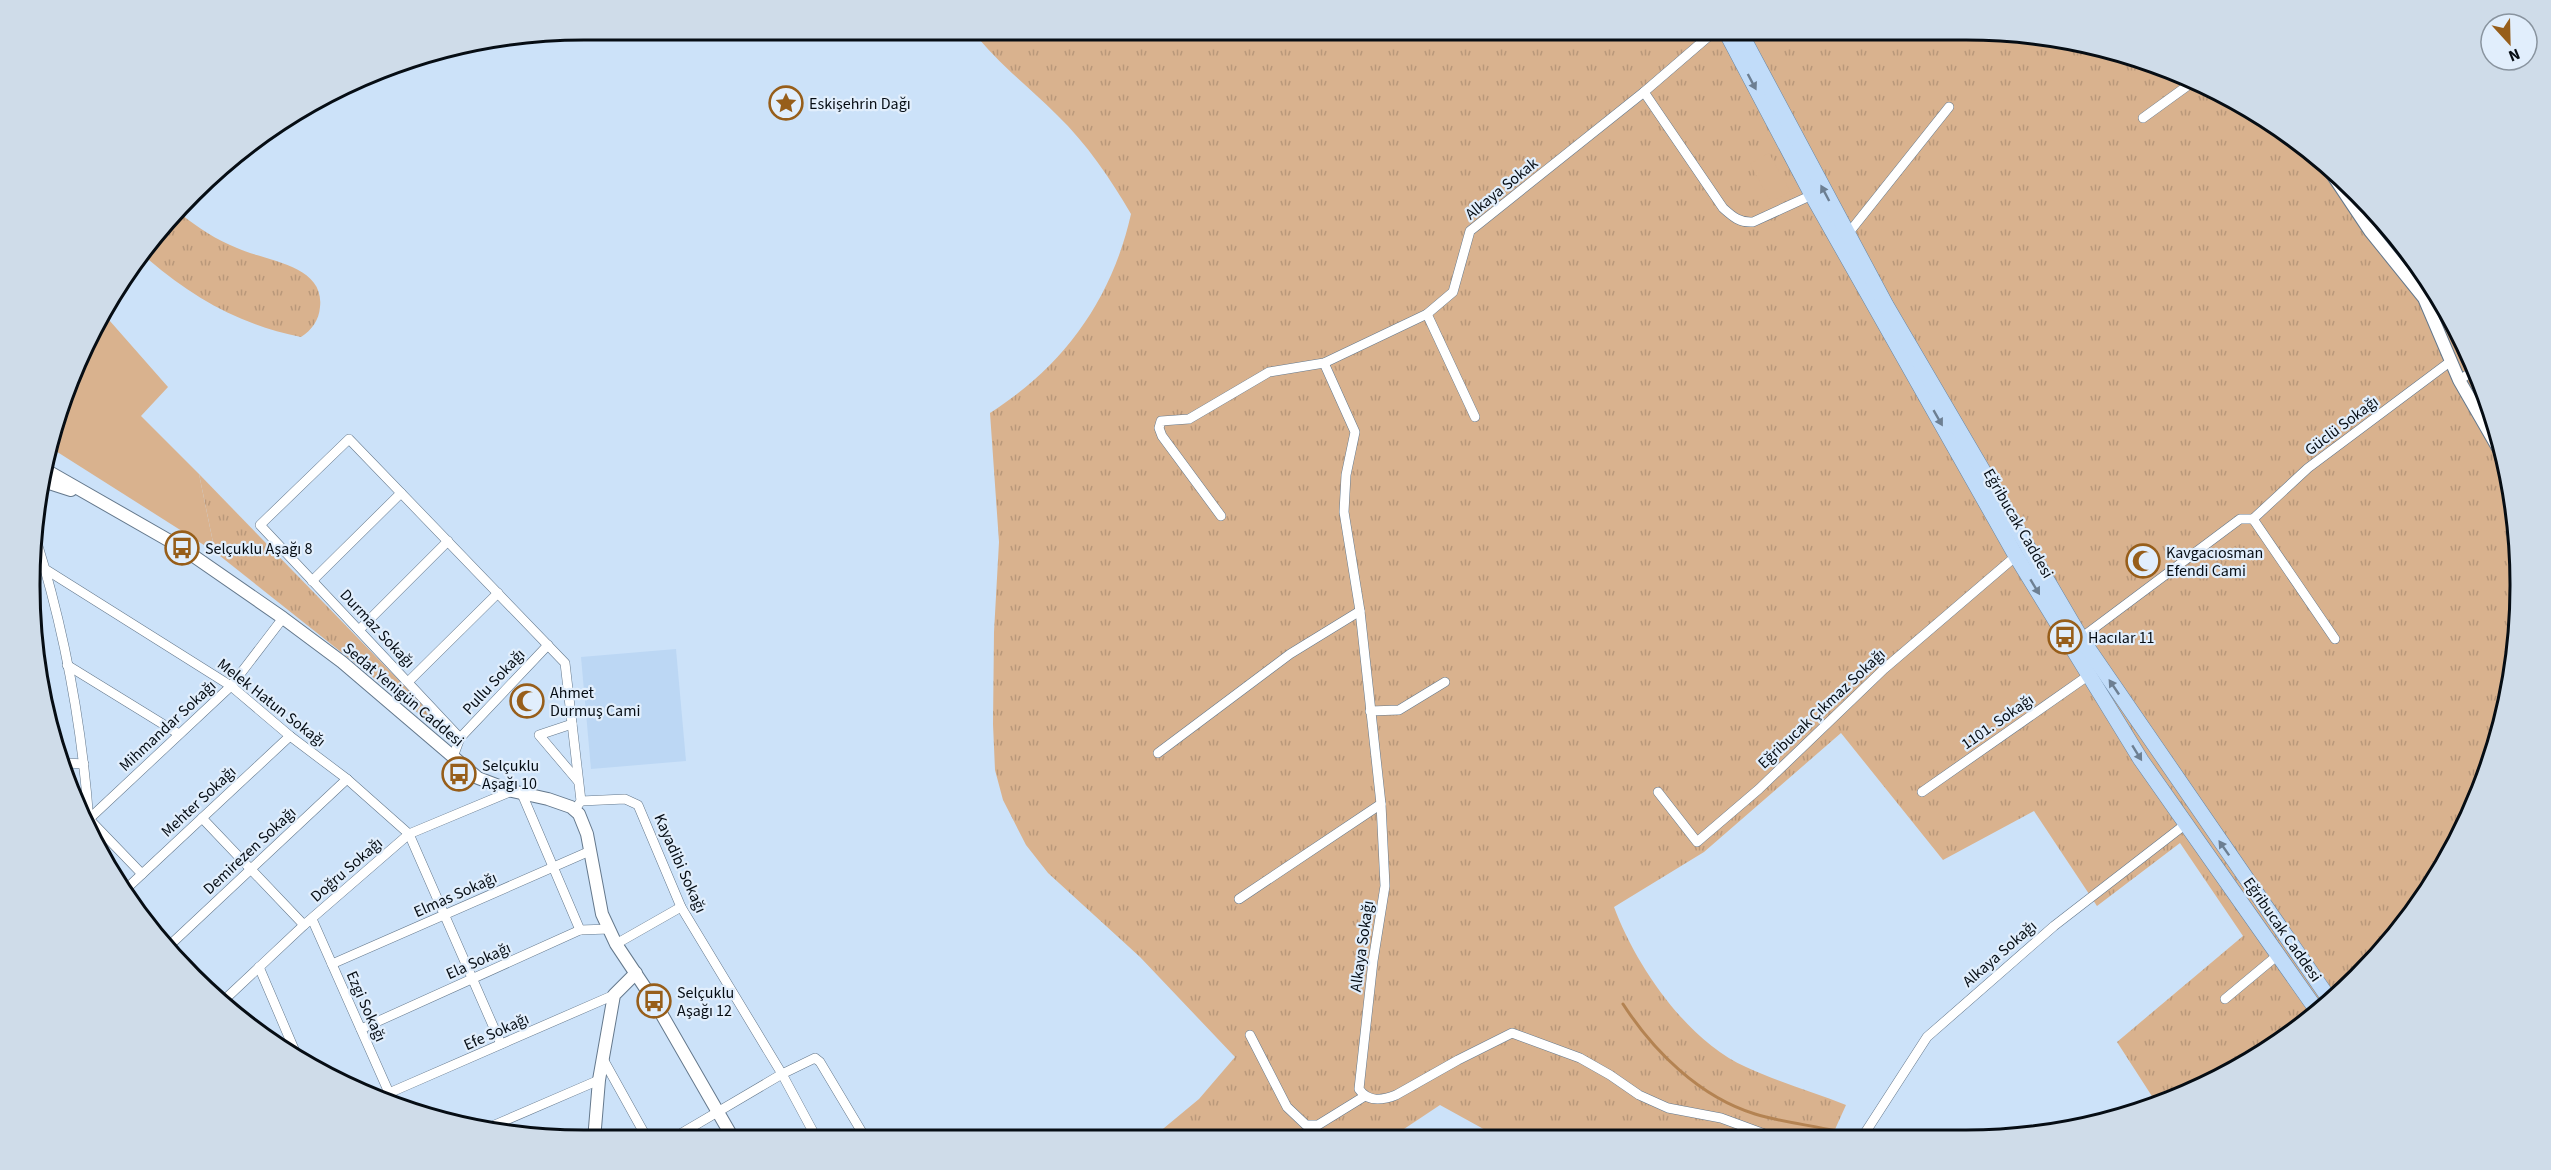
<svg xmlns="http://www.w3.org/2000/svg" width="2551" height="1170" font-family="'Source Sans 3',sans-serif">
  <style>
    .built { fill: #bcd7f4 }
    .grass { fill: url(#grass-tufts) }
    .green { fill: #d9b28e }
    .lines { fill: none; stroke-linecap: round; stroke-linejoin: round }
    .stream { stroke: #b48352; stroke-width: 3 }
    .minor-casing { stroke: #64788c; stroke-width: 10 }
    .tertiary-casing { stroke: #64788c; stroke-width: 14 }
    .primary-casing { stroke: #6485a6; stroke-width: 16 }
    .minor { stroke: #fff; stroke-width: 9 }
    .tertiary { stroke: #fff; stroke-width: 12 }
    .primary { stroke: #c1dcf9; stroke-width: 15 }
    .oneway { fill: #6d7f92 }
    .labels { text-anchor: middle; stroke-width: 4.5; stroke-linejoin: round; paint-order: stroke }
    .poi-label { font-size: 16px; fill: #060d14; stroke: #e1eefc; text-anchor: start }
    .street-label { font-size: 16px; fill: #060d14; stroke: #e1eefc }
    .rim { fill: none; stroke: #060d14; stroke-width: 3 }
  </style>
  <defs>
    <pattern id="grass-tufts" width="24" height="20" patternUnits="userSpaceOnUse" patternTransform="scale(1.5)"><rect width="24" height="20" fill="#d9b28e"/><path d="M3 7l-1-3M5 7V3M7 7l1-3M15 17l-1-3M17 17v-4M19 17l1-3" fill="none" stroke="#b9987a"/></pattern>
  </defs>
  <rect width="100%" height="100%" fill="#cce2f9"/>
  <path class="built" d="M676,649L686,761L591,769L581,657Z"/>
  <g class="grass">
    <path d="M972,30H1966L2074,41L2178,72L2274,123L2358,192L2427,276L2479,372L2510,476L2521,585L2510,693L2479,797L2407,923L2304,1025L2179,1098L2157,1104L2117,1042L2243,936L2180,843L2097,906L2034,811L1943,860L1841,733L1704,852L1614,907C1636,966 1687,1041 1746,1067C1778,1082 1813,1092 1846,1105L1832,1136L1498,1137L1440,1105L1392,1137L1309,1138L1305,1134L1301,1138H1152L1199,1099L1235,1057L1140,957L1048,873L1026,845L1003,800L995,770L993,724L994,632L999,542L990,413C1064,366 1112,299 1131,214C1110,178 1087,144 1057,115C1028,86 997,63 972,30Z"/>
    <path d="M181,214C198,228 217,240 237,248C265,261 325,264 320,307C319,320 312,330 301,337C241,325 195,299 149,260L146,257Z"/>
    <path d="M199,474L449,732L452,740L215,552Z"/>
  </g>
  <g class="green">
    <path d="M1769,153L1790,191L1771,202L1750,164Z"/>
    <path d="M102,312L168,387L141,416L199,474L215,552L51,448Z"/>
  </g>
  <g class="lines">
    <path class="stream" d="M1623,1004C1654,1052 1700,1097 1755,1114C1781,1122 1810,1125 1836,1131"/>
    <defs>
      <g id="minor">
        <path d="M1644,92L1716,30"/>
        <path d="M2143,118L2194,81"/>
        <path d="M1847,235L1949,107"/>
        <path d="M2411,282L2423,271"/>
        <path d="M1427,314L1475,417"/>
        <path d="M1324,363L1355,432L1346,475L1344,512L1360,611L1381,804L1385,886L1373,961L1359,1089C1368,1103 1383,1100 1396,1095L1458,1060L1512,1033L1580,1058L1610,1075L1639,1095L1668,1108L1721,1118L1770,1136"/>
        <path d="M2459,380L2477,369"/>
        <path d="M1221,516L1162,436L1159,428L1161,421L1189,419L1269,372L1324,363L1427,314L1453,292L1470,231L1644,92L1723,208C1732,216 1739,223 1753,222L1812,195"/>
        <path d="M35,536C64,628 82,726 89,822"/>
        <path d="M45,569L231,686L290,736L347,779L409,834L501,1044"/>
        <path d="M312,581L401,493"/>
        <path d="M359,630L448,541"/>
        <path d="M2081,638L2240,519H2253"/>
        <path d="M2335,639L2253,519L2308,468L2451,361"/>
        <path d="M67,665L179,734"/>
        <path d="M408,682L498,593"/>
        <path d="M1370,711L1399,710L1445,682"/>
        <path d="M572,724L539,735L578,781"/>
        <path d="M460,738L548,645"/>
        <path d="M1158,753L1290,654L1360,611"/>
        <path d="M453,757L460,738L260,525L349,439L565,663L581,801L574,811"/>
        <path d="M67,763L84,764"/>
        <path d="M1658,792L1697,842L1759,789L1884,669L2016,556"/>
        <path d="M1922,792L2089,675"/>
        <path d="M522,794L580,930"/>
        <path d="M581,801L625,799L638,805L681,907L782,1074L817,1139"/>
        <path d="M202,818L304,925"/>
        <path d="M142,874L89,819L231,686L283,618"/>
        <path d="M126,889L290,736"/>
        <path d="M1239,899L1381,804"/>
        <path d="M312,919L394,1104"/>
        <path d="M171,944L347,779"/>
        <path d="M616,944L681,907"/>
        <path d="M332,964L590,851"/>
        <path d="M259,967L294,1049"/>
        <path d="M2225,999L2279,954"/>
        <path d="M221,1003L304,925L409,834L512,791"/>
        <path d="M361,1029L580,930L609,929"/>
        <path d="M1250,1035L1287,1107L1306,1125H1318L1365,1096"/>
        <path d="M603,1059L648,1140"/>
        <path d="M389,1093L614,995"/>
        <path d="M483,1130L599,1080"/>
        <path d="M1863,1136L1927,1037L2054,926L2187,823"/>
        <path d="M670,1140L782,1074L815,1058L820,1062L866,1139"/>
      </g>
      <g id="tertiary">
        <path d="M2328,168L2370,231L2424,298L2459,380L2505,460"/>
        <path d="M44,469L182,548L283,618L342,662L478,778L512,791L548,799L571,807L579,814L587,834L602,914L616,944L654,1001L734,1140"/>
        <path d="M40,480L71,490"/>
        <path d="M594,1140L599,1080L614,995L636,973"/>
      </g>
      <g id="primary">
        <path d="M1725,30L1812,195L2016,556L2141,760L2318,1012"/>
        <path d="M1739,30L1886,305L2081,638L2330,1000"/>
      </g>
    </defs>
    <use href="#minor" class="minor-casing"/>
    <use href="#tertiary" class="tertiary-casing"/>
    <use href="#primary" class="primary-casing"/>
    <use href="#minor" class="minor"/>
    <use href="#tertiary" class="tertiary"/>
    <use href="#primary" class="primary"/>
  </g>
  <defs><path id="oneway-solid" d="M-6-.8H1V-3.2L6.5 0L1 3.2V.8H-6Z" transform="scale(1.5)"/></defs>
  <g class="oneway">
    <use href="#oneway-solid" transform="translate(1752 82) rotate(62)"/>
    <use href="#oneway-solid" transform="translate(1825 193) rotate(-118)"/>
    <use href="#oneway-solid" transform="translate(1938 418) rotate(60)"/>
    <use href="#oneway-solid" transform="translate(2035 587) rotate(59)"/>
    <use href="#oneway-solid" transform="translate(2114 687) rotate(-124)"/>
    <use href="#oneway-solid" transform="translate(2137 753) rotate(58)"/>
    <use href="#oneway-solid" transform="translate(2224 848) rotate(-125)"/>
  </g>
  <defs>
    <symbol id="sight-ring" viewBox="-11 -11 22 22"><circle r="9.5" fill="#e1eefc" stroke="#975e1a" stroke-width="1.5"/><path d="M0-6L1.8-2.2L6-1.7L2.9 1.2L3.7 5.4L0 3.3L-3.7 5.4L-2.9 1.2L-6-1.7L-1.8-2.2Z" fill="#975e1a"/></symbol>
    <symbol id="bus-ring" viewBox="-11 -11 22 22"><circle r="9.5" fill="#e1eefc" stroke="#975e1a" stroke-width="1.5"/><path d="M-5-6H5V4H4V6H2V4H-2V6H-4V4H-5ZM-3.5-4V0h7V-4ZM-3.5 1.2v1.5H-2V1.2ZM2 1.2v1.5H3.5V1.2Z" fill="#975e1a"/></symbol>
    <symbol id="mosque-ring" viewBox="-11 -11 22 22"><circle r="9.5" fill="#e1eefc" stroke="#975e1a" stroke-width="1.5"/><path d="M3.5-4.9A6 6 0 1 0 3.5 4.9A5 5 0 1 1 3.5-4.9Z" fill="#975e1a"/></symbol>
  </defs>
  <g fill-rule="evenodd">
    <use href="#sight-ring" x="767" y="84" width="38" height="38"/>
    <use href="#bus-ring" x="163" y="529" width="38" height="38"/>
    <use href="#mosque-ring" x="2124" y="542" width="38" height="38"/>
    <use href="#bus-ring" x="2046" y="618" width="38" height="38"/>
    <use href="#mosque-ring" x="508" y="682" width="38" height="38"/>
    <use href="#bus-ring" x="440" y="755" width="38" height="38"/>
    <use href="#bus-ring" x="635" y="982" width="38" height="38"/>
  </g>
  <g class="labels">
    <g class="poi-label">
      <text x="809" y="109">Eskişehrin Dağı</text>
      <text x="205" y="554">Selçuklu Aşağı 8</text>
      <text x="2166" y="558">Kavgacıosman<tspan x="2166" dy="18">Efendi Cami</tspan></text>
      <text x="2088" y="643">Hacılar 11</text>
      <text x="550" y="698">Ahmet<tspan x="550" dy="18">Durmuş Cami</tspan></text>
      <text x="482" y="771">Selçuklu<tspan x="482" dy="18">Aşağı 10</tspan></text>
      <text x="677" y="998">Selçuklu<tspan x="677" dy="18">Aşağı 12</tspan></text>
    </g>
    <g class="street-label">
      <text transform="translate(1501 188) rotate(-39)" y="6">Alkaya Sokak</text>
      <text transform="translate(2341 425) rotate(-37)" y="6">Güclü Sokağı</text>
      <text transform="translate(2019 523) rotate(60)" y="6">Eğribucak Caddesi</text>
      <text transform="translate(378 628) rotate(47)" y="6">Durmaz Sokağı</text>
      <text transform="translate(493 681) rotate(-47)" y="6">Pullu Sokağı</text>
      <text transform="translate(404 694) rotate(40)" y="6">Sedat Yenigün Caddesi</text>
      <text transform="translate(272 702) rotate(38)" y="6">Melek Hatun Sokağı</text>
      <text transform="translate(1821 708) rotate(-43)" y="6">Eğribucak Çıkmaz Sokağı</text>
      <text transform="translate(1997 721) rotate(-35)" y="6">1101. Sokağı</text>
      <text transform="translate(167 725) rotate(-43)" y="6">Mihmandar Sokağı</text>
      <text transform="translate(198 801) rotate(-43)" y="6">Mehter Sokağı</text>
      <text transform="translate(249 850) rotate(-43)" y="6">Demirezen Sokağı</text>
      <text transform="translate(681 863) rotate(66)" y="6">Kayadibi Sokağı</text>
      <text transform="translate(346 869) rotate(-41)" y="6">Doğru Sokağı</text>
      <text transform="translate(455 894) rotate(-24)" y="6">Elmas Sokağı</text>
      <text transform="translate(2283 929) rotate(55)" y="6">Eğribucak Caddesi</text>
      <text transform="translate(1361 946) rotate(-82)" y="6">Alkaya Sokağı</text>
      <text transform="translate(1999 953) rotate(-41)" y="6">Alkaya Sokağı</text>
      <text transform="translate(478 960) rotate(-24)" y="6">Ela Sokağı</text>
      <text transform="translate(367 1006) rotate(66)" y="6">Ezgi Sokağı</text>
      <text transform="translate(496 1031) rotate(-24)" y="6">Efe Sokağı</text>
    </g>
  </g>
  <path d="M0 0H2551V1170H0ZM584 40H1966A544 544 0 0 1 2510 584V586A544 544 0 0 1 1966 1130H584A544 544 0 0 1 40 586V584A544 544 0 0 1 584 40Z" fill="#cfdce9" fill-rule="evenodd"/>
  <path class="rim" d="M584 40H1966A544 544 0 0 1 2510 584V586A544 544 0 0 1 1966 1130H584A544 544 0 0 1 40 586V584A544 544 0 0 1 584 40Z"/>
  <g transform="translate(2509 42) rotate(158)"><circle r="28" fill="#e1eefc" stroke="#89949f" stroke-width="1.5"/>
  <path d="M0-4.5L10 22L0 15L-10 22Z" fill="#975e1a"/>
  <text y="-9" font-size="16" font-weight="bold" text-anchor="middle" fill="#060d14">N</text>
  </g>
</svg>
